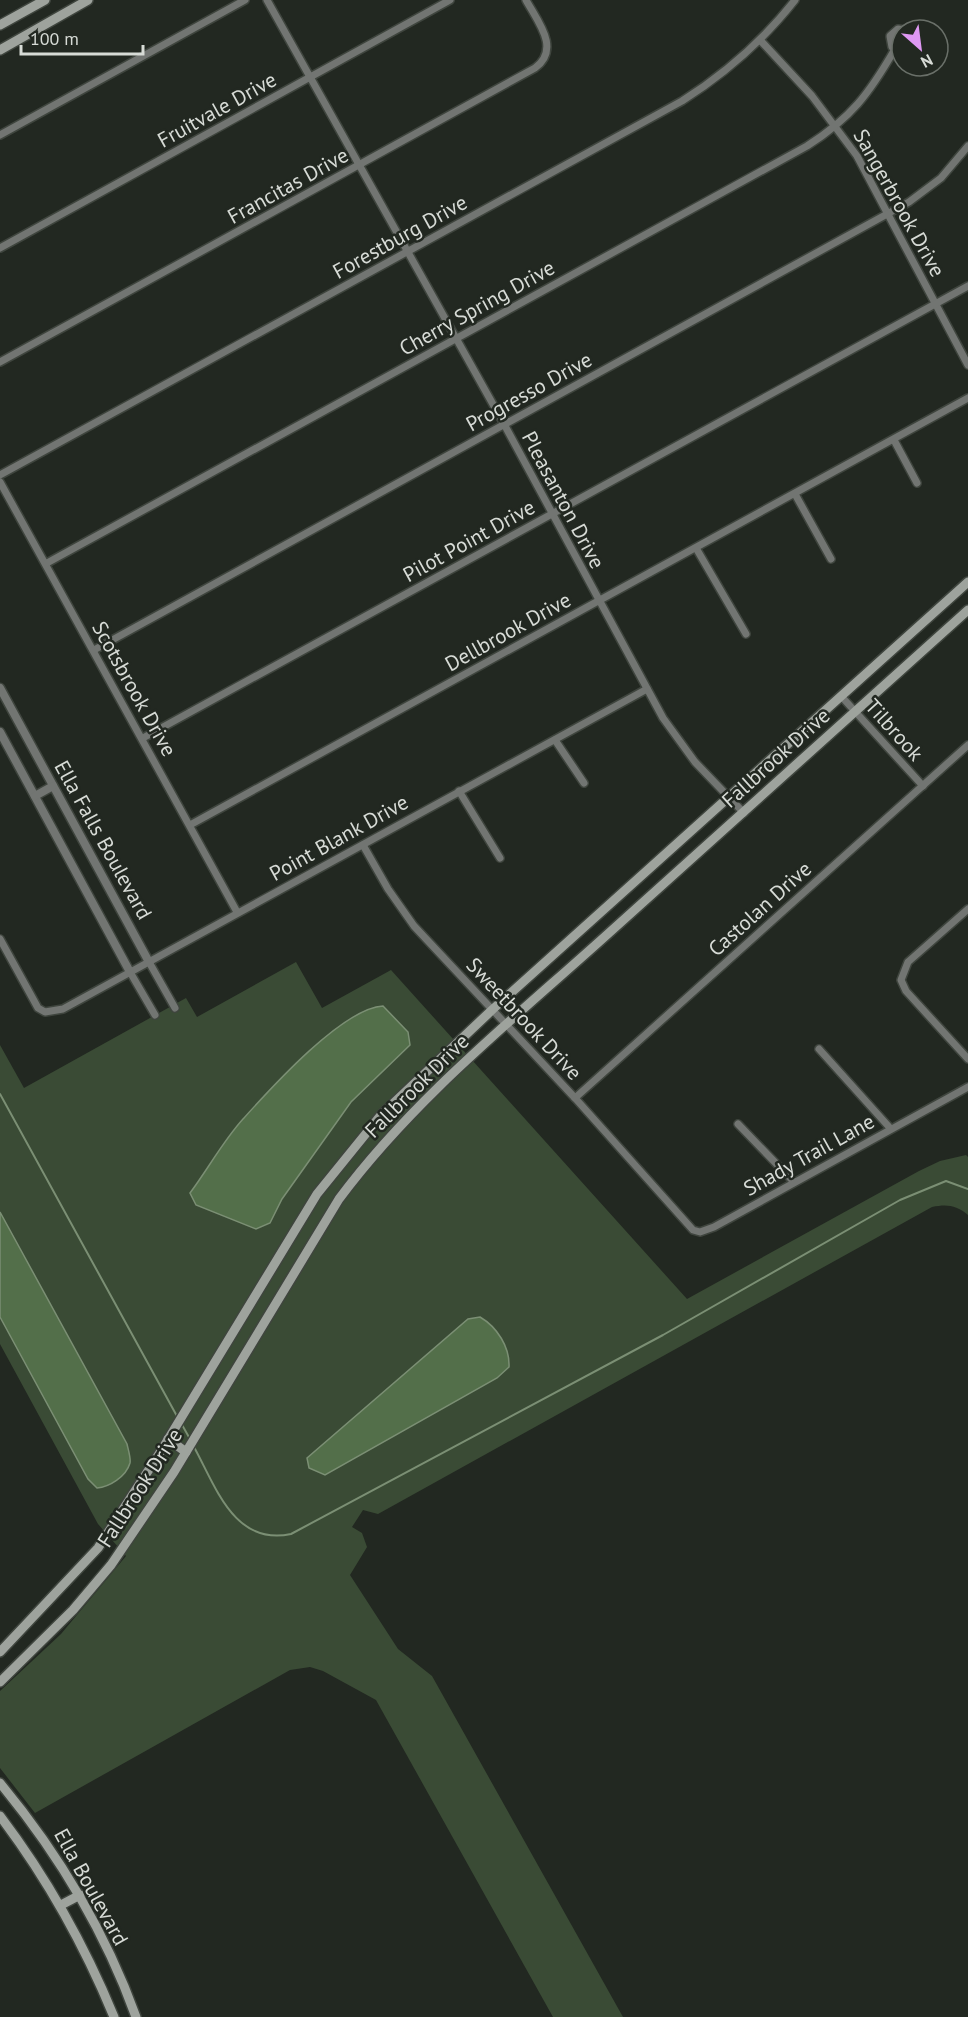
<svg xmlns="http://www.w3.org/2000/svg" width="968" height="2017" font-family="'PT Sans',sans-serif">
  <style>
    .green { fill: #3a4b35 }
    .water { fill: #536f4a; stroke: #7b8f74; stroke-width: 1.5 }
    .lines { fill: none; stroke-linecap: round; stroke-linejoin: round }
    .stream { stroke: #7b8f74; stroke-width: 2 }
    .minor-casing { stroke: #3f453e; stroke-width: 10 }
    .tertiary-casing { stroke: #3f453e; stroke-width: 11 }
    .secondary-casing { stroke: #3f453e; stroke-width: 12 }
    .minor { stroke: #727572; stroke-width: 7 }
    .tertiary { stroke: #727572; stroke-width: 8 }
    .secondary { stroke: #9ea39d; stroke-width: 9 }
    .labels { text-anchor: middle; stroke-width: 5; stroke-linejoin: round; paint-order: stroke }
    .street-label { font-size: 21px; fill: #d7dbd6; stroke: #222821 }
  </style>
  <rect width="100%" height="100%" fill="#222821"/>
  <path class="green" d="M296,962L322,1008L391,970L687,1299L919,1171L940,1161L966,1155L968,1157V1215C956,1205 947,1204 932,1207L378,1514L363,1510L352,1527L362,1533L367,1547L350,1575L398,1649L432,1676L623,2017H553L376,1700L323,1671L310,1667L290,1670L35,1813L0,1768V1691L61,1634L126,1556L98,1524L0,1344V1045L24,1088L186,998L197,1017Z"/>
  <g class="water">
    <path d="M383,1006L408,1032L410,1045L351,1102L282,1199L270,1223L256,1229L196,1205L190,1193C208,1169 223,1141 243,1119C271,1088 343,1008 383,1006Z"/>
    <path d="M0,1212L127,1444C128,1449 131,1458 130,1463C126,1477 109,1487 97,1488L88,1479L0,1317Z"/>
    <path d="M480,1317C497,1327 510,1347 509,1367L497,1378L325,1475L309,1468L307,1458L468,1319Z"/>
  </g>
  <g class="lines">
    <g class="stream">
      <path d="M0,1094L178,1418"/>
      <path d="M181,1423L190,1439"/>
      <path d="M194,1447C216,1487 234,1546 291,1534L663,1335L900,1200L946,1181L968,1189"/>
    </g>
    <defs>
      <g id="minor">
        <path d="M267,0L504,424L663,718L695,762L744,813"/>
        <path d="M761,41L812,96L857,156L968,365"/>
        <path d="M902,50L892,47L890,36L898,29L906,30"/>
        <path d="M0,135L245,0"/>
        <path d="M0,248L450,0"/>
        <path d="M0,362L535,68C561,49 538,22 526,0"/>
        <path d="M894,440L917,483"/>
        <path d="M0,475L682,101C726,73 762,42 795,0"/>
        <path d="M0,482L237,912"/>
        <path d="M795,494L831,559"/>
        <path d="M696,548L746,634"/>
        <path d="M47,563L807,146C851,118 869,94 895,49"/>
        <path d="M94,650L909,202L941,178L968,146"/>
        <path d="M841,696L923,786"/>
        <path d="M143,738L968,286"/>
        <path d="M555,740L584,783"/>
        <path d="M459,791L500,858"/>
        <path d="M190,825L968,398"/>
        <path d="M363,845L388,889L414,926L575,1098L693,1230L700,1232L714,1227L968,1087"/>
        <path d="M968,909L908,962L901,980L906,991L968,1059"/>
        <path d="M0,939L38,1008L45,1012L63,1009L647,689"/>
        <path d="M149,962L175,1008"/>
        <path d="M130,972L155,1015"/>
        <path d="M819,1049L890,1128"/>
        <path d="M575,1098L968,745"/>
        <path d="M738,1124L794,1182"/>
      </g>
      <g id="tertiary">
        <path d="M0,688L149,962"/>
        <path d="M0,732L130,972"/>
        <path d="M35,796L53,786"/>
      </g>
      <g id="secondary">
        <path d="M0,25L45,0"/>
        <path d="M0,50L88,0"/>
        <path d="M168,1439L186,1452"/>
        <path d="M0,1652L98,1548L161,1451L317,1194L381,1115L493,1009L968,582"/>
        <path d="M0,1682L73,1610L111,1565L174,1472L339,1199C415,1097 516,1017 610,932C730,825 848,717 968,610"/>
        <path d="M0,1783C58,1853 105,1931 136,2017"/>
        <path d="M0,1816C47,1878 84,1944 114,2017"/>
        <path d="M61,1905L80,1895"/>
      </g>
    </defs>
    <use href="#minor" class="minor-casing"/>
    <use href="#tertiary" class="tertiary-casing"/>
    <use href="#secondary" class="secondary-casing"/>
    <use href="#minor" class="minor"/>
    <use href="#tertiary" class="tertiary"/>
    <use href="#secondary" class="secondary"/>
  </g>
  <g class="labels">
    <g class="street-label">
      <text transform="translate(217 110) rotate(-29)" y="7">Fruitvale Drive</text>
      <text transform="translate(288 186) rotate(-29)" y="7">Francitas Drive</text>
      <text transform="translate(899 203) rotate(61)" y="7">Sangerbrook Drive</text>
      <text transform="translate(400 237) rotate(-29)" y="7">Forestburg Drive</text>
      <text transform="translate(477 308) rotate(-29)" y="7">Cherry Spring Drive</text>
      <text transform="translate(529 392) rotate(-29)" y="7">Progresso Drive</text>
      <text transform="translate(563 500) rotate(62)" y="7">Pleasanton Drive</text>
      <text transform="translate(469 541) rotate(-29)" y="7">Pilot Point Drive</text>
      <text transform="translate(508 632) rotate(-29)" y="7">Dellbrook Drive</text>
      <text transform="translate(134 689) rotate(61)" y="7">Scotsbrook Drive</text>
      <text transform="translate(894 730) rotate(48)" y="7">Tilbrook</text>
      <text transform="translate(776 758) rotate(-42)" y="7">Fallbrook Drive</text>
      <text transform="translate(339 838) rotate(-29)" y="7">Point Blank Drive</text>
      <text transform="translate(103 840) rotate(61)" y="7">Ella Falls Boulevard</text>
      <text transform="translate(760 909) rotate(-42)" y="7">Castolan Drive</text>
      <text transform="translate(524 1019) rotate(47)" y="7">Sweetbrook Drive</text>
      <text transform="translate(417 1086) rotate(-45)" y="7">Fallbrook Drive</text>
      <text transform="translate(809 1155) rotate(-29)" y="7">Shady Trail Lane</text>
      <text transform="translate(140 1488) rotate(-57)" y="7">Fallbrook Drive</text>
      <text transform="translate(91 1887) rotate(61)" y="7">Ella Boulevard</text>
    </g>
  </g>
  <g transform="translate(920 48) rotate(152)"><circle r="28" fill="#222821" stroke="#6a7069" stroke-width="1.5"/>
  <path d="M0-4.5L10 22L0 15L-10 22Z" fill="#de98f2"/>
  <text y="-9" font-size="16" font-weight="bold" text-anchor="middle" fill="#d7dbd6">N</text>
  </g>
  <path d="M21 45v9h122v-9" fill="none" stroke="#d7dbd6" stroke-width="3"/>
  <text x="30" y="45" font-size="18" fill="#d7dbd6" stroke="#222821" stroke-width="4.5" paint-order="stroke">100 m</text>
</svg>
